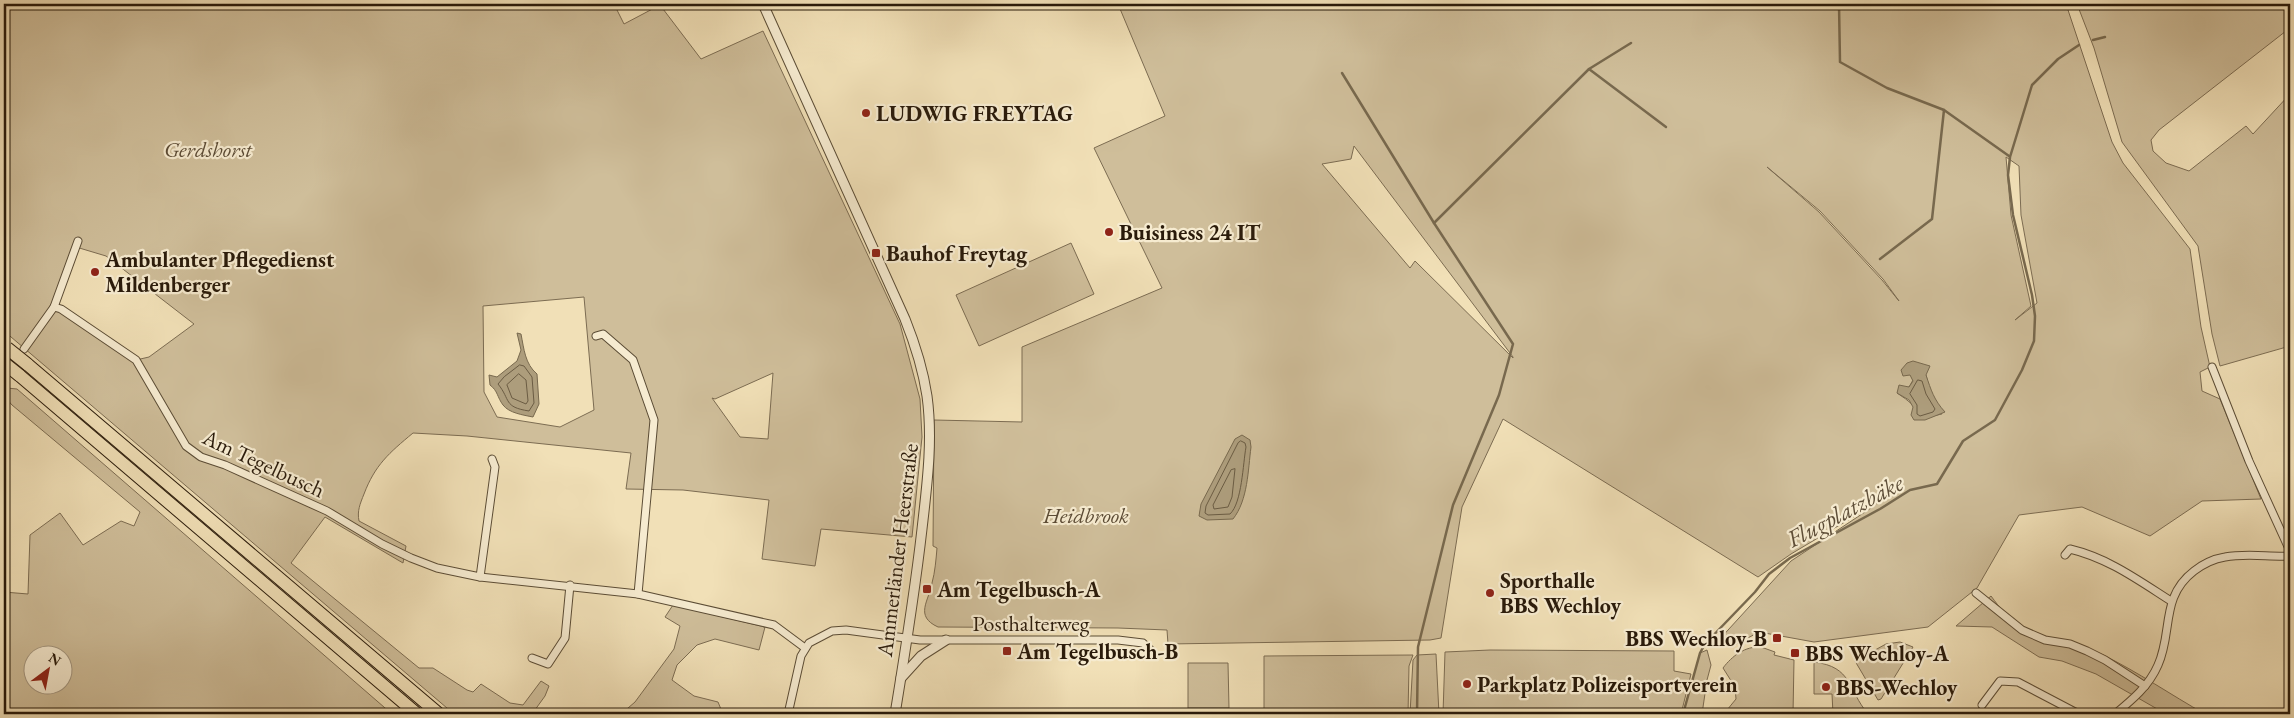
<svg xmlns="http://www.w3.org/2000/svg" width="2294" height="718" font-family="'EB Garamond',serif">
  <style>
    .green { fill: #cfbe9a; stroke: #7c6c52; fill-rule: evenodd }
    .water { fill: #ad9d7c; stroke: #78694e }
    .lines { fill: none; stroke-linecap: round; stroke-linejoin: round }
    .shore { stroke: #6b5c43; stroke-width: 1 }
    .stream { stroke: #78694e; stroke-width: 2.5 }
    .minor-casing { stroke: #5b4c35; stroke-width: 9 }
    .tertiary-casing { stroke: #5b4c35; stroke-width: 11 }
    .motorway-casing { stroke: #291a0a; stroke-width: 14 }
    .minor { stroke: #f6ebd0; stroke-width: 7 }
    .tertiary { stroke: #f6ebd0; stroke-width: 9 }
    .motorway { stroke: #f1e0b7; stroke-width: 12 }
    .motorway-bridge-casing { stroke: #291a0a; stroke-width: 14; stroke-linecap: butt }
    .motorway-bridge { stroke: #f1e0b7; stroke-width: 12 }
    .poi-dot { fill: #8f2418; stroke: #f6ebd0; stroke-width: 2 }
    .labels { text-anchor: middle; stroke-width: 4.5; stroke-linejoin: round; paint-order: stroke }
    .poi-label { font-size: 22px; font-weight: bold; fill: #291a0a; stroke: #f6ebd0; text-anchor: start }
    .park-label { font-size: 22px; font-style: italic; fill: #5b4b35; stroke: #f6ebd0 }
    .street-label { font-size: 22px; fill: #291a0a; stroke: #f6ebd0 }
    .water-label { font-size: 24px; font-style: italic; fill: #5e4e38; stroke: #f6ebd0 }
  </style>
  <rect width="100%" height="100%" fill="#f1e0b7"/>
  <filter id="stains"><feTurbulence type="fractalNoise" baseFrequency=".004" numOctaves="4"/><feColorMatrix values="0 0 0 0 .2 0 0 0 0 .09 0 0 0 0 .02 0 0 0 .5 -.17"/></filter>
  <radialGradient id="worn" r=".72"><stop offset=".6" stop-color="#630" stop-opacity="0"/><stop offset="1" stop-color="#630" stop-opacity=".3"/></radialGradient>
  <g class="green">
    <path d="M4,4H614L624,24L660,5L701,59L763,31L900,324L920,399L922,437L912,537L821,529L815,566L762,559L769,500L683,490L626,489L631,453L467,436L413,433C389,453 375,465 364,494C360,504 357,511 359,521L406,546L403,563L325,517L291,563L419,668H433L467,690L473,692L481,684L510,703L523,705L541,681L549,686L545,696L532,714H454L4,331ZM76,247L106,256L194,324L149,357L136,360L54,306ZM584,297L594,410L560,427L497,417L484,392L483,306ZM773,373L768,439L740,437L712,398L715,399Z"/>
    <path d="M1118,4H2066L2112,142L2123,163L2190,249L2201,327L2210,367L2200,372L2202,391L2220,399L2261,499L2202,501L2150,536L2082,507L2019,515L1977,588L1928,627L1814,642L1759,632L1731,647L1718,641L1791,561L1874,506L1894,487L1875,504L1791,554L1758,577L1503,419L1462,507L1441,638L1430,640L1168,644L1167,630L1118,628L938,627C914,616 929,601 932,583C935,572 936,560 937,548L933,546L934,420L1022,422V347L1162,288L1094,148L1165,116ZM1354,146L1513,357V358L1415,261L1410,268L1322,164L1351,159ZM2006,157L2019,166L2021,215L2037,303L2015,320L2031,306L2011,215ZM1767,167L1820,211L1883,279L1899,301L1882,280L1819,212ZM1911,375H1926L1930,392L1942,414L1928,417C1917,410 1909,400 1897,393L1909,387L1913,380Z"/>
    <path d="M2077,4H2290V31H2286L2159,130L2151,140L2153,151L2166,163L2189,171L2246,126L2253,134L2290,94V346L2220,366L2212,334L2198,246L2122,142L2094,48Z"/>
    <path d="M1071,243L1094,294L979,346L956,295Z"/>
    <path d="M7,388L17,389L392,714H4V592L28,594L30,535L60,513L83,545L121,521L134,526L140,512L12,405L4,396ZM32,656H62V686H32Z"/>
    <path d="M1991,596C2000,608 2008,619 2020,626C2045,642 2077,642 2103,655C2138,672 2171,695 2205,714H2166L2096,674L2062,661L2039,657L1992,627L1956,626Z"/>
    <path d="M673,605L765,627L759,650L715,639L697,645L677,665L672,680L694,696L718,702L723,714H621L635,702L674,649L680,626L665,617Z"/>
    <path d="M1900,642L1913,647L1881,699L1878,700L1855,661L1886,644Z"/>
    <path d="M1761,647L1775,652L1774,655L1794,660L1793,714H1716L1727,710L1736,699L1735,687L1723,668C1732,656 1745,646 1761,647Z"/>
    <path d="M1490,650L1674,651V671L1691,674L1681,714H1443L1445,652Z"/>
    <path d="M1707,650L1711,665L1707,680L1702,714H1683L1700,653Z"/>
    <path d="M1436,654L1439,714H1410L1413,660L1417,655Z"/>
    <path d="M1413,655L1409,666L1408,714H1269L1264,709V656Z"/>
    <path d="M1814,662C1853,667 1847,689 1868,714H1833L1832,694H1814Z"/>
    <path d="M1188,663H1228L1229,708H1188Z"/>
  </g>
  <g class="water">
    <path d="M517,333L521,334C524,349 525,364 537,374L539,404L533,417C523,415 509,413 503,405C497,397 498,391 490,385L489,375L497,377L517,361L521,350Z"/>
    <path d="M1913,361L1930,366L1926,375C1931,390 1934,400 1945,412L1925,420H1914L1911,415L1913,407L1909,400L1897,393L1899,385L1909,387L1913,381L1910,375L1903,376L1901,370L1907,363Z"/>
    <path d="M1242,435L1250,440L1251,447C1248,470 1248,500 1233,519L1207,520L1199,516L1201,504L1235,439Z"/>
  </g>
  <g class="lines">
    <g class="shore">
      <path d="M520,365L524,366L532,377L534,403L529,411C503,407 511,400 498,384L504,377Z"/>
      <path d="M519,374L526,380L528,401L526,404L512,398L507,385Z"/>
      <path d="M1918,380L1922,381L1926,394L1935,409L1933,412L1920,416L1917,414V405L1910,394Z"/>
      <path d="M1241,441L1245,443L1246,447C1243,463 1242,503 1230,514L1208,515L1205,513L1206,506L1238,443Z"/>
      <path d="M1235,469L1232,497L1228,507L1214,509L1213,505L1231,470Z"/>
    </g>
    <g class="stream">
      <path d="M1839,4L1840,62L1887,88L1944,110L2009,156"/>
      <path d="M2093,40L2105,37"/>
      <path d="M1589,69L1666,127"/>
      <path d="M1342,73L1434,223"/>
      <path d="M1880,259L1932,219L1944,110"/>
      <path d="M1417,714L1418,647L1453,505L1499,395L1513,344L1434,223L1589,69L1631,43"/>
      <path d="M1683,714L1700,653L1705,644L1755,592L1769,574L1790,558L1880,509L1910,490L1937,484L1963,441L1995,420L2022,370L2034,341L2035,316L2032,295L2013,215L2008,175L2010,157L2032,85L2058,59L2079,45"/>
    </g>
    <defs>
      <g id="minor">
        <path d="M54,307L61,309L136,360L186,446L201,457L225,465L327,511L382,544L411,558L437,568L480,577L638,594L774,625L805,648"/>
        <path d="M596,336L603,334L633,360L654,420L638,594"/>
        <path d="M24,349L54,307L78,241"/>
        <path d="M2212,367L2249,461L2290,551"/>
        <path d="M4,378L5,376"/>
        <path d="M2065,555L2070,549C2108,558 2138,580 2171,601"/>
        <path d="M480,577L495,467L492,459"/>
        <path d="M1976,593L2022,630L2045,640L2070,644L2087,651L2105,660L2145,686"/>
        <path d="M532,658L548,664L565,638L570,585"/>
        <path d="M1982,705L2000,681L2018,682L2079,714"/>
        <path d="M788,714L801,656L809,643L832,631L846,630L920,640H1118L1143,643L1153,652"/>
        <path d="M2115,714C2132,700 2149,686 2158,665C2173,632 2160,597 2194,571C2203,564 2213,559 2225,557C2246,553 2269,557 2290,556"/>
      </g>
      <g id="tertiary">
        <path d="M763,4L905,319C915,344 923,369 927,396C933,440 927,485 922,529C915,591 905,653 895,714"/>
        <path d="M901,678L921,656L946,640"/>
      </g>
      <g id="motorway">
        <path d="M27,364L439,714"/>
        <path d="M19,375L417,714"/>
      </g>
    </defs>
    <use href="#minor" class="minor-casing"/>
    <use href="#tertiary" class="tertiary-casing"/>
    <use href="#motorway" class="motorway-casing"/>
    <use href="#minor" class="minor"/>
    <use href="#tertiary" class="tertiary"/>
    <use href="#motorway" class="motorway"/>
    <defs>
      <g id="motorway-bridge">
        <path d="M7,348L27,364"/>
        <path d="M4,363L19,375"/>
      </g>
    </defs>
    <use href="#motorway-bridge" class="motorway-bridge-casing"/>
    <use href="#motorway-bridge" class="motorway-bridge"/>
  </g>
  <g class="poi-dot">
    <circle cx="866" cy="113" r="5"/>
    <circle cx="1109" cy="232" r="5"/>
    <rect x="871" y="248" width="10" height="10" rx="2.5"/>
    <circle cx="95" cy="272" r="5"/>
    <rect x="922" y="584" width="10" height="10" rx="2.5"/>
    <circle cx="1490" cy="593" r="5"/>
    <rect x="1772" y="633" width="10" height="10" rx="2.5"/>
    <rect x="1002" y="646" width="10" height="10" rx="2.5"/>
    <rect x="1790" y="648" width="10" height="10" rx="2.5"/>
    <circle cx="1467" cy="684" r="5"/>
    <circle cx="1826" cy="687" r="5"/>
  </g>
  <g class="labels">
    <g class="poi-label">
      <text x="876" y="121">LUDWIG FREYTAG</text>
      <text x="1119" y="240">Buisiness 24 IT</text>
      <text x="886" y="261">Bauhof Freytag</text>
      <text x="105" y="267">Ambulanter Pflegedienst<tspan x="105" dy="25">Mildenberger</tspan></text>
      <text x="1500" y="588">Sporthalle<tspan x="1500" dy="25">BBS Wechloy</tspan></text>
      <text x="937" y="597">Am Tegelbusch-A</text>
      <text x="1767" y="646" text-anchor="end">BBS Wechloy-B</text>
      <text x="1017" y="659">Am Tegelbusch-B</text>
      <text x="1805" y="661">BBS Wechloy-A</text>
      <text x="1477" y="692">Parkplatz Polizeisportverein</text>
      <text x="1836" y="695">BBS-Wechloy</text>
    </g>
    <g class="park-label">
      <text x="208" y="157">Gerdshorst</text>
      <text x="1086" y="523">Heidbrook</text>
    </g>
    <g class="street-label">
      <text transform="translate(264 463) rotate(25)" y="8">Am Tegelbusch</text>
      <text transform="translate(897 550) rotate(-83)" y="8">Ammerländer Heerstraße</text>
      <text x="1031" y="631">Posthalterweg</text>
    </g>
    <g class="water-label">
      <text transform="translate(1845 511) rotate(-28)" y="8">Flugplatzbäke</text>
    </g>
  </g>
  <rect width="2294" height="718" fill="none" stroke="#f1e0b7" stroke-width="20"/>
  <rect x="5" y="5" width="2284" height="708" fill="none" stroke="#291a0a" stroke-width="2.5"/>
  <rect x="10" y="10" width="2274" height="698" fill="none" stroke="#291a0a"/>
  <g transform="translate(48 670) rotate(32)"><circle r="24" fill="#f6ebd0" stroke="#a49781"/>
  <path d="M0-4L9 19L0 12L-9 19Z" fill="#8f2418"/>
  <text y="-8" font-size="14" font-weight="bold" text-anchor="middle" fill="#291a0a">N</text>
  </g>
  <rect width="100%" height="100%" filter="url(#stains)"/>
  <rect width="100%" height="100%" fill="url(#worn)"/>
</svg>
